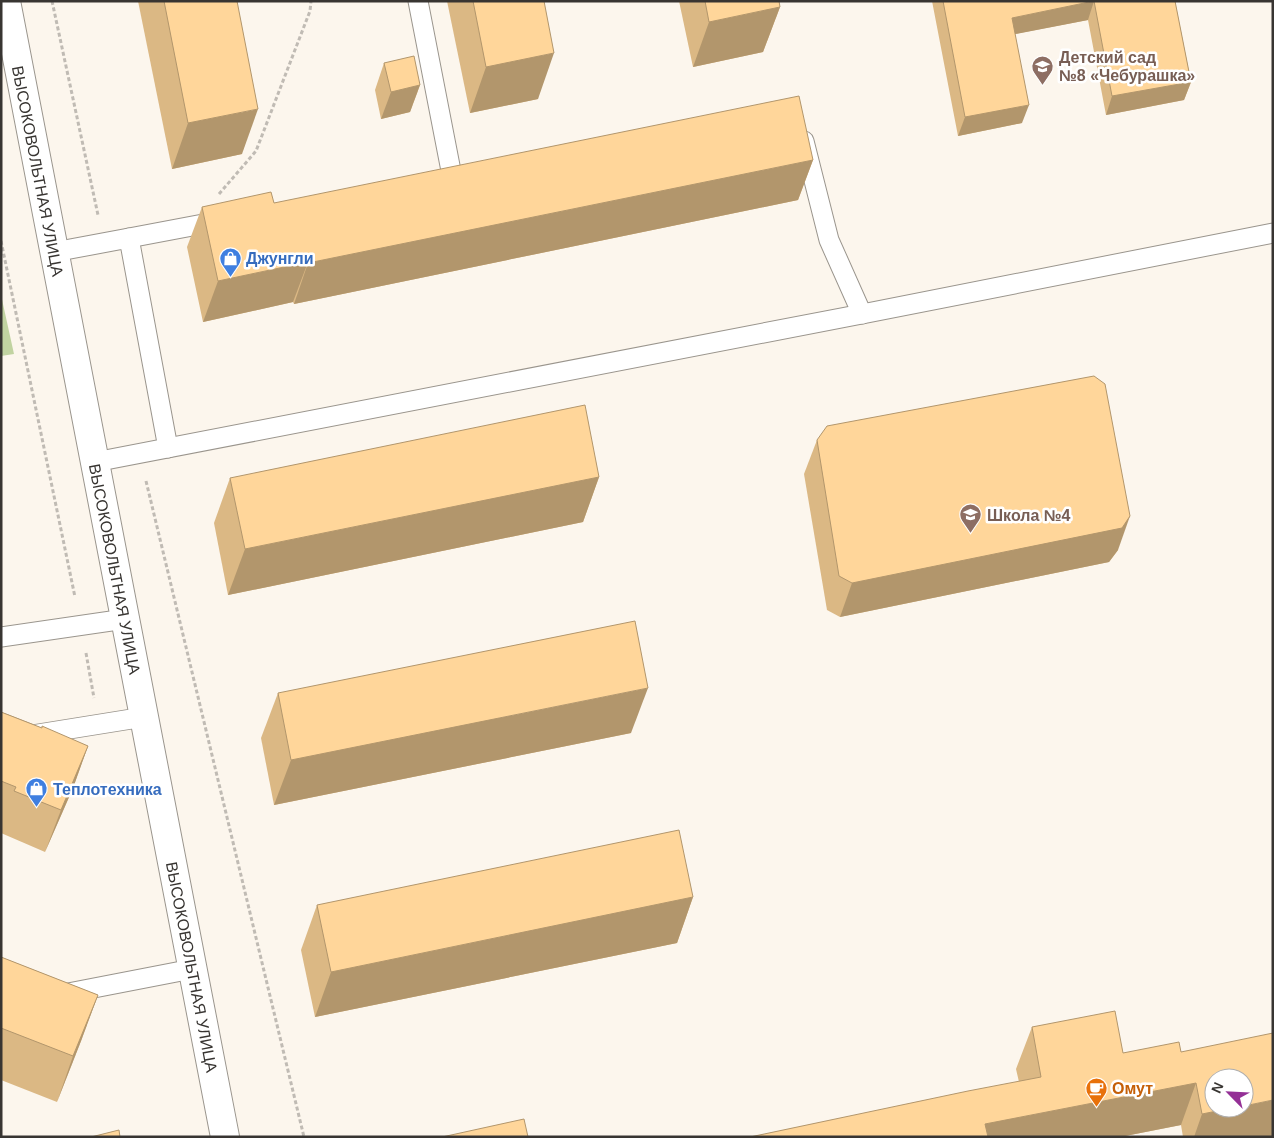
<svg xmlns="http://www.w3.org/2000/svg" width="1274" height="1138" font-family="Helvetica,sans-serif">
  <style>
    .green { fill: #c1d3a1 }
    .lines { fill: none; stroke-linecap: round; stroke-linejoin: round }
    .service-casing { stroke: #9a958d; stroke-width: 21 }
    .secondary-casing { stroke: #9a958d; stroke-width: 30 }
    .path { stroke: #c0bbb4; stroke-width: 3; stroke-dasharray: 4 2.5; stroke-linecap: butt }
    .service { stroke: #fff; stroke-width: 19 }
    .secondary { stroke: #fff; stroke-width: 28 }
    .wall { fill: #dbb884 }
    .shaded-wall { fill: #b2966c }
    .building { fill: #ffd69a; stroke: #b2966c }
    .labels { text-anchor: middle; stroke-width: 5; stroke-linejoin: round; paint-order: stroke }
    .education-label { font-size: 16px; font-weight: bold; fill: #785e54; stroke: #fff; text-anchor: start }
    .street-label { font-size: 16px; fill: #383532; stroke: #fff }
    .shop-label { font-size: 16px; font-weight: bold; fill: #366cbe; stroke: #fff; text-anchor: start }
    .food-label { font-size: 16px; font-weight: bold; fill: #c56008; stroke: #fff; text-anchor: start }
  </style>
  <rect width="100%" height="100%" fill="#fcf6ed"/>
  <path class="green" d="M1,295L14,354L1,356Z"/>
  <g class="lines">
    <defs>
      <g id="service">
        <path d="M418,1L452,176"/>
        <path d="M804,141L829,240L862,314"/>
        <path d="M129,238L219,221"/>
        <path d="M54,252L129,238L168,448"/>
        <path d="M95,462L862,314L1273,233"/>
        <path d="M1,637L125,619"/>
        <path d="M1,723L32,735L144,717"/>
        <path d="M59,992L63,994L192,969"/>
      </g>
      <path id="secondary" d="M6,1L225,1137"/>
    </defs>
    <use href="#service" class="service-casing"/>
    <use href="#secondary" class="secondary-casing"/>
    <g class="path">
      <path d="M52,1L98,215"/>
      <path d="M219,194L256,151L310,11L311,1"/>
      <path d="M1,241L75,597"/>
      <path d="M146,481L304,1137"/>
      <path d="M86,653L94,698"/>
    </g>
    <use href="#service" class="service"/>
    <use href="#secondary" class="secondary"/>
  </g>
  <g class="wall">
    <path d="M138,1H237L242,154L172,169Z"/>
    <path d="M447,1H544L538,99L470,113Z"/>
    <path d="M679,1H779L780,7L763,52L693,67Z"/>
    <path d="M932,1H1175L1191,82L1184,100L1106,115L1088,20L1015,34L1022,123L958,136Z"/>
    <path d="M384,63L420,85L410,112L381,119L375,90Z"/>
    <path d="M813,160L798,200L294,304L293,302L203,322L187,247L202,207L274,203Z"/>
    <path d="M817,440L1118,550L1109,562L840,617L827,610L804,474Z"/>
    <path d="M599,477L583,522L228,595L214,523L230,478Z"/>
    <path d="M278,693L631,733L274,805L261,738Z"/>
    <path d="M1,712L88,746L73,788L45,852L1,833Z"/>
    <path d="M693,897L677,943L315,1017L301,950L317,905Z"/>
    <path d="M1,957L98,995L81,1041L57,1102L1,1080Z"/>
    <path d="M1032,1027L1123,1053L1181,1052L1273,1137H1183L1181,1125L1120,1137H750L1019,1082L1016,1069Z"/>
  </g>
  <g class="shaded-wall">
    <path d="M1094,1L1088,20L1005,36L1012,18Z"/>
    <path d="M780,7L763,52L693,67L709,22Z"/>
    <path d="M554,53L538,99L470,113L486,67Z"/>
    <path d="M1191,82L1184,100L1106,115L1112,96Z"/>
    <path d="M420,85L410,112L381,119L391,92Z"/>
    <path d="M1029,105L1022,123L958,136L965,117Z"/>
    <path d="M258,109L242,154L172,169L188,123Z"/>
    <path d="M813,160L798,200L294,304L308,263Z"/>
    <path d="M308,262L293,302L203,322L218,281Z"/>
    <path d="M599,477L583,522L228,595L245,549Z"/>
    <path d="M1130,516L1118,550L1109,562L840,617L852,583Z"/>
    <path d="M648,688L631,733L274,805L291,760Z"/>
    <path d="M88,746L73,788L45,852L61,810Z"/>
    <path d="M693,897L677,943L315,1017L331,972Z"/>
    <path d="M98,995L81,1041L57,1102L73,1056Z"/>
    <path d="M1196,1083L1181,1125L1120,1137H981L985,1124Z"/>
    <path d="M1273,1100V1137H1194L1202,1114L1232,1108H1244V1106Z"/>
  </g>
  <g class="building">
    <path d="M164,1H237L258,109L188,123Z"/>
    <path d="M473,1H544L554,53L486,67Z"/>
    <path d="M705,1H779L780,7L709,22Z"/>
    <path d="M943,1H1175L1191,82L1112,96L1094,1L1012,18L1029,105L965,117Z"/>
    <path d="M414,56L420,85L391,92L384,63Z"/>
    <path d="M799,96L813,160L308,263V262L218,281L202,207L271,192L274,203Z"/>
    <path d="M1094,376L1105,384L1130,516L1122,528L852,583L839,576L817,440L827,426Z"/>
    <path d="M585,405L599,477L245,549L230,478Z"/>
    <path d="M635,621L648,688L291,760L278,693Z"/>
    <path d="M1,712L42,728V726L88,746L61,810L14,791L16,787L1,781Z"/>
    <path d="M679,830L693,897L331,972L317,905Z"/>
    <path d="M1,957L98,995L73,1056L1,1028Z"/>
    <path d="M1115,1011L1123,1053L1179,1042L1181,1052L1273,1033V1100L1244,1106V1078H1214V1108H1232L1202,1114L1196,1083L985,1124L988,1137H750L968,1091L1041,1077L1032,1027Z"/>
    <path d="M524,1119L528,1137H442Z"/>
    <path d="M119,1130L120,1137H91Z"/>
  </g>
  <defs>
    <symbol id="school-pin" viewBox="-11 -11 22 30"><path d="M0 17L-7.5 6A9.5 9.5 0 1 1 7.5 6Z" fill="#8d6e63" stroke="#fff"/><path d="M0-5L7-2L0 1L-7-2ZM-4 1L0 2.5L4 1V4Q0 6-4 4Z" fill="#fff"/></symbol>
    <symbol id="shop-pin" viewBox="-11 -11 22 30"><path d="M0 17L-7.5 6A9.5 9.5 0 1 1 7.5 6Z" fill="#3f7fe0" stroke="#fff"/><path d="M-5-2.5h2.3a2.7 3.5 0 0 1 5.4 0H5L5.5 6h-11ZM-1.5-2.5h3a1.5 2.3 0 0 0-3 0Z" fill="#fff"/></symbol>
    <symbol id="cafe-pin" viewBox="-11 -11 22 30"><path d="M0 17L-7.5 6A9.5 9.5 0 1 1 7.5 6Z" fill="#e8710a" stroke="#fff"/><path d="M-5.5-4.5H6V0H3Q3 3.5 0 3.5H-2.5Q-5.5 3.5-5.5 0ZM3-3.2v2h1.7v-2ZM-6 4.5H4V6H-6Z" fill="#fff"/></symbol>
  </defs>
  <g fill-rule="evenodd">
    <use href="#school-pin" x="1030" y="54" width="25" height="34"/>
    <use href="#shop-pin" x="218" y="246" width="25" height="34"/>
    <use href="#school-pin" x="958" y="502" width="25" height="34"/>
    <use href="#shop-pin" x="24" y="776" width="25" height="34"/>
    <use href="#cafe-pin" x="1084" y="1076" width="25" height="34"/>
  </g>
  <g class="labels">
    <g class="education-label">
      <text x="1059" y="63">Детский сад<tspan x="1059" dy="18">№8 «Чебурашка»</tspan></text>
      <text x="987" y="521">Школа №4</text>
    </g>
    <g class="street-label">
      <text transform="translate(38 171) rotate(79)" y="6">ВЫСОКОВОЛЬТНАЯ УЛИЦА</text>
      <text transform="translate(115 569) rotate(79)" y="6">ВЫСОКОВОЛЬТНАЯ УЛИЦА</text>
      <text transform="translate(192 967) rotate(79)" y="6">ВЫСОКОВОЛЬТНАЯ УЛИЦА</text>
    </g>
    <g class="shop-label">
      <text x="246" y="264">Джунгли</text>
      <text x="53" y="795">Теплотехника</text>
    </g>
    <g class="food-label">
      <text x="1112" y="1094">Омут</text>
    </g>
  </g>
  <rect width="1274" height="1138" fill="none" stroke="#383532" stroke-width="5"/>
  <g transform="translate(1229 1093) rotate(294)"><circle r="24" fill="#ffffff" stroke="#afaead"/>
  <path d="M0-4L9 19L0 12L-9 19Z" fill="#943096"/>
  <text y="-8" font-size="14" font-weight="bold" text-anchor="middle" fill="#383532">N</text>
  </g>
</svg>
